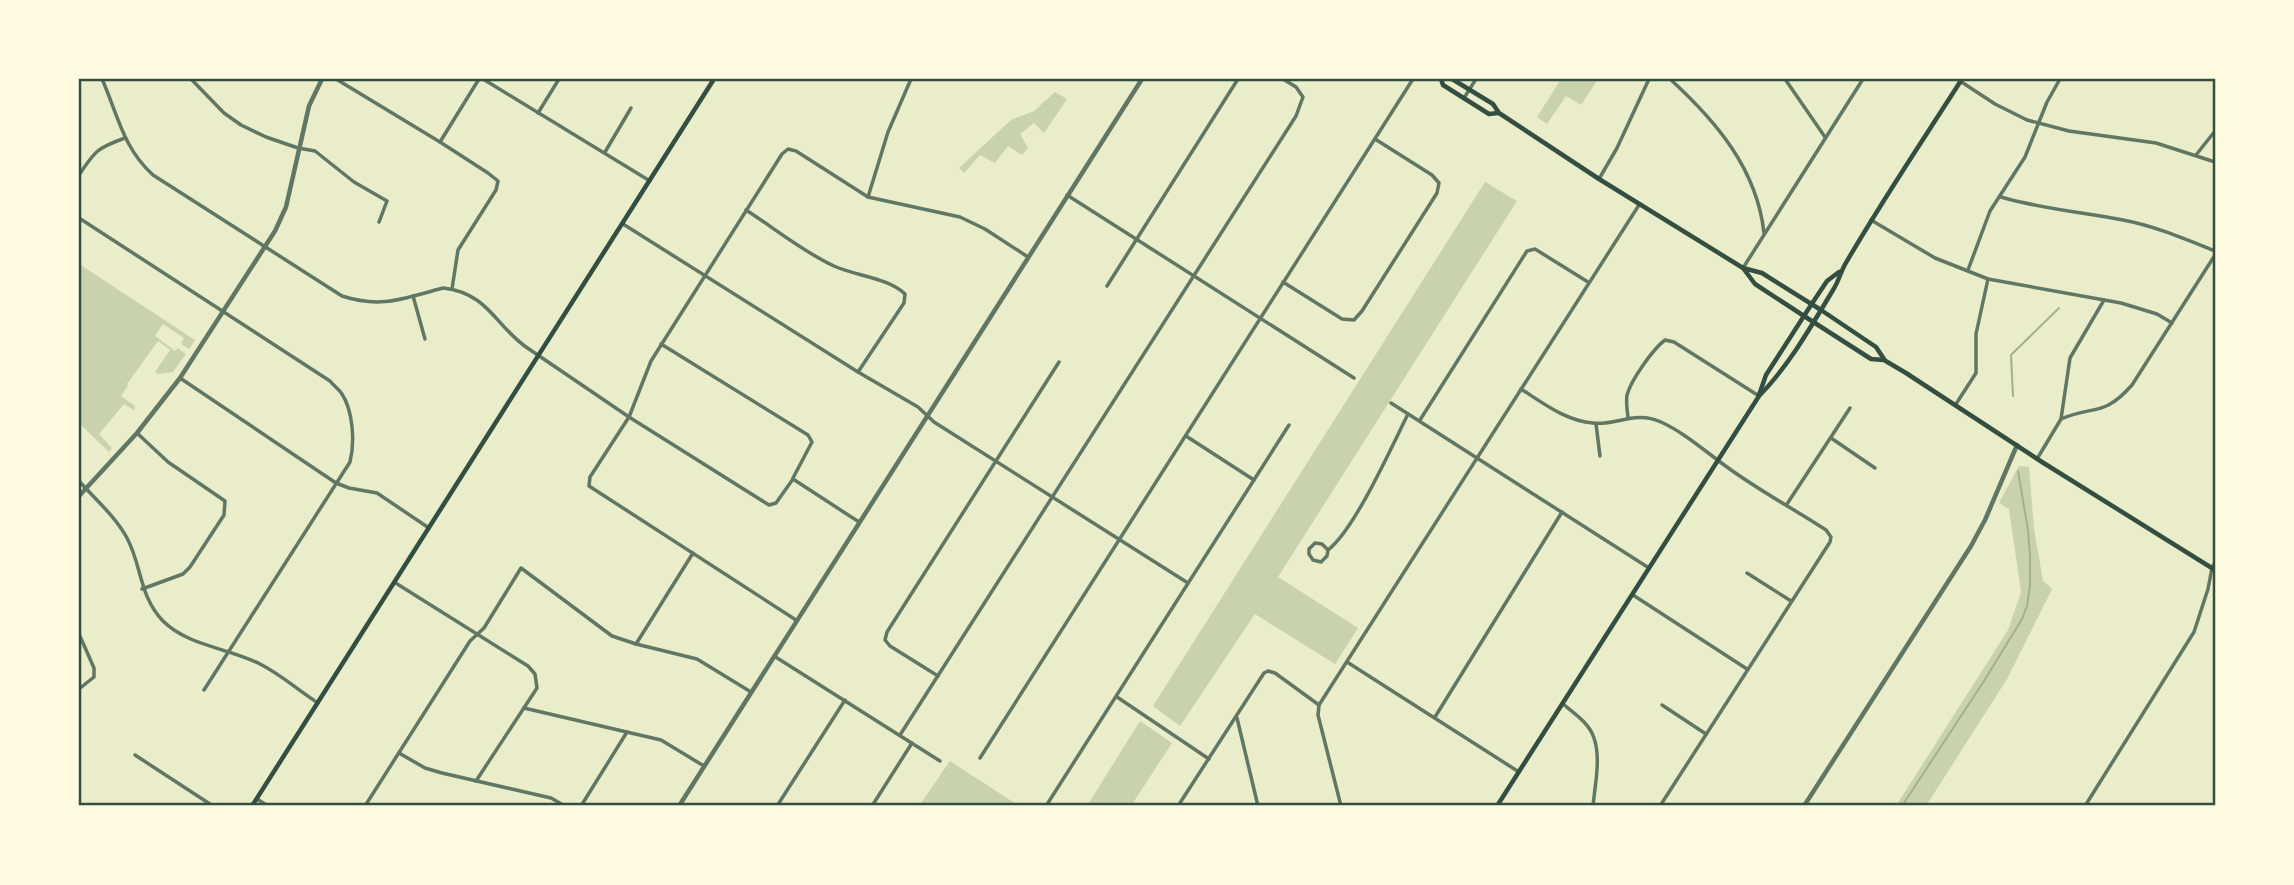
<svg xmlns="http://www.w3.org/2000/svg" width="2294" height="885" font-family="Helvetica,sans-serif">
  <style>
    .green { fill: #cad2ad }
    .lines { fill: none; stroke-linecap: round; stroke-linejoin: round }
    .stream { stroke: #a3b18a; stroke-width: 2 }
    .minor { stroke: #617663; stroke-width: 3.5 }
    .tertiary { stroke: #617663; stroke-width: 4.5 }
    .secondary { stroke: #344e41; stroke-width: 4.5 }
    .neatline { fill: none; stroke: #344e41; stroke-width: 2.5 }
  </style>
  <rect width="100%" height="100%" fill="#e9edc9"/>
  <g class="green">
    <path d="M1561,79H1598L1581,105L1566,96L1547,124L1537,117Z"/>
    <path d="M1055,92L1067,99L1044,133L1034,123L1020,134L1028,148L1022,155L1008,146L995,163L980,155L964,173L959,168L1011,120L1034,111Z"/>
    <path d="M1485,182L1517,201L1278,577L1358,628L1335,664L1255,614L1180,726L1153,706Z"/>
    <path d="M79,264L195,340L189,349L181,344L184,338L163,324L155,336L175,351L178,348L186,354L173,372L158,374L155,372L170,350L158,341L127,384L128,386L121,396L135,406L134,410L124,404L99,434L112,448L109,452L79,423Z"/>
    <path d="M2019,466L2029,467L2034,529L2043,581L2052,589L2007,679L1926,806H1896L2008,630L2021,592L2009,509L1999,503Z"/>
    <path d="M1140,721L1172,743L1131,806H1087Z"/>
    <path d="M950,761L1019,806H919Z"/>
  </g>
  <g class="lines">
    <g class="stream">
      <path d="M2013,396L2011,355L2059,308"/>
      <path d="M1902,806L1984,681L2022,619L2027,606L2030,585V556L2028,530L2018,471"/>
    </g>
    <g class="minor">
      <path d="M102,79C118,115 123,148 153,175L342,296C382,309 404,298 443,288C488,293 495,325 526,347L629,417L769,505L776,503L793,479L859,522"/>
      <path d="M191,79L224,113L241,125L266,137L298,148L315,151L354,182L387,201L379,222"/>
      <path d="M336,79L440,142L488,173L498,181L496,190L458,250L452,289"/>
      <path d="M483,79L650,181"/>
      <path d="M1670,79C1716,121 1757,169 1764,233"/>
      <path d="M1785,79L1825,137"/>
      <path d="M1960,81L1995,104L2027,120L2069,131L2156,143L2215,162"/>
      <path d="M1464,98L1476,79"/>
      <path d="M538,113L559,79"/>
      <path d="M440,142L479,79"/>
      <path d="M605,152L631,108"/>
      <path d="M2196,155L2215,131"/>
      <path d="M79,175C95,151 97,148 125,138"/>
      <path d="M1599,179L1617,148L1649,79"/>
      <path d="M1067,195L1354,378"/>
      <path d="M868,197L888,132L911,79"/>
      <path d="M2001,197C2041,209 2082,212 2123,220C2155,226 2185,239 2215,251"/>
      <path d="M746,210C774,228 805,253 834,266C856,276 889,278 905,294L904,303L858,372"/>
      <path d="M79,218L330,381C333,385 339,389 342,394C353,411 355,442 350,462L204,690"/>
      <path d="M1871,220L1935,258L1988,279L2121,303L2157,314L2172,323"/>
      <path d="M623,224L858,372L918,407L934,422L1188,583"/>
      <path d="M1743,268L1863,79"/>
      <path d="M1968,270L1990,211L2025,157L2047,102L2060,79"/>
      <path d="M1283,282L1342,319L1354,320L1362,311L1437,193L1439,183L1432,175L1375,139"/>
      <path d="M1107,286L1238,79"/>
      <path d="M413,296L425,339"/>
      <path d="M661,344L808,435L812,442L793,478"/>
      <path d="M180,378L336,483L349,488L377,493L429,528"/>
      <path d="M1521,389C1543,403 1566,421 1593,423C1616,426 1635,410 1661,422C1685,433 1706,452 1727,467C1758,490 1794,509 1826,530L1831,537L1830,542L1660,806"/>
      <path d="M1391,403L1649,568"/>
      <path d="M1956,404L1976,373V334L1988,279"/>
      <path d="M1628,417C1627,410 1626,401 1627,395C1631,380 1653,349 1665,340L1674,342L1759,396"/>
      <path d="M2061,419C2094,405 2104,417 2132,385L2215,255"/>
      <path d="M1420,420L1527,251L1535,249L1588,282"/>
      <path d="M1596,424L1600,456"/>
      <path d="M137,433L168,462L225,501L224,515L190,567L183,574L142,589"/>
      <path d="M1186,436L1254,480"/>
      <path d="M1831,438L1875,468"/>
      <path d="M2037,459L2061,419L2070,358L2104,300"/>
      <path d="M79,481C95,499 115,516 127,538C142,566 139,596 163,621C188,646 229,648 260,664C280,674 298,690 318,703"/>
      <path d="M1787,504L1850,408"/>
      <path d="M1328,550L1322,544L1315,543L1309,549V554L1313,560L1321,562L1327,556L1328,550C1355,529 1391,448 1408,414"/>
      <path d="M1747,573L1791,601"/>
      <path d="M394,582L528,666L535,674L537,688L476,781"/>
      <path d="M1633,595L1747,669"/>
      <path d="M796,620L589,486L590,477L629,417L651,361L782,154L788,149L796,151L868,197L960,217L985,229L1028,257"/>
      <path d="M79,634L94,668V677L79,689"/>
      <path d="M636,644L693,553"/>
      <path d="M774,656L940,761"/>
      <path d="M1347,662L1519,772"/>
      <path d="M938,676L890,646L885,640L887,632L1059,362"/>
      <path d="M1117,697L1209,759"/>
      <path d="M1563,704C1574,713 1590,724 1594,738C1601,758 1595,785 1593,806"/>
      <path d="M1662,705L1706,734"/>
      <path d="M524,708L661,740L704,766"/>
      <path d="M1435,717L1562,512"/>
      <path d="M1237,718L1258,806"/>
      <path d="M900,735L1296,116L1303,97L1296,87L1283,79"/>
      <path d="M399,753L425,768L442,773L551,798L565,806"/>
      <path d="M135,755L213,806"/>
      <path d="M980,758L1413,79"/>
      <path d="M257,799L268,806"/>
      <path d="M365,806L470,641L484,628L521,568L612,636L636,644L697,659L751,692"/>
      <path d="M581,806L627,732"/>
      <path d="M777,806L845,700"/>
      <path d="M872,806L912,743"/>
      <path d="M1046,806L1289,425"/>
      <path d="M1178,806L1264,673L1268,671L1275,673L1319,705"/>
      <path d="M1341,806L1318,715L1319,705L1639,205"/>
      <path d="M2085,806L2194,632L2208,589L2212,568L2215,562"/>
    </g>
    <g class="tertiary">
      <path d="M79,496L137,433L180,378L275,231L286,207L309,106L322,79"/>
      <path d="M679,806L1142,79"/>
      <path d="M1804,806L1971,546L1985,520L2017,445"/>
    </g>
    <g class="secondary">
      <path d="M1441,79L1443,85L1489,114L1498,113"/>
      <path d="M1452,79L1493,104L1499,113L1599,179L1743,268L1762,273L1821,310L1876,347L1884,359"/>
      <path d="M1743,268L1755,284L1804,316L1871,359L1884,360L1906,373L2042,462L2215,570"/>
      <path d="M1759,395L1766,375L1811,305L1827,281L1839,272"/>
      <path d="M252,806L714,79"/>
      <path d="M1497,806L1759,396C1788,367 1812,325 1833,290C1839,281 1841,270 1847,261C1883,199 1923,140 1962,79"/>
    </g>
  </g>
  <rect width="2294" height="885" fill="none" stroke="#fefae0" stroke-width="161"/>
  <rect x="80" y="80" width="2134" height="724" class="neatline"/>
</svg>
